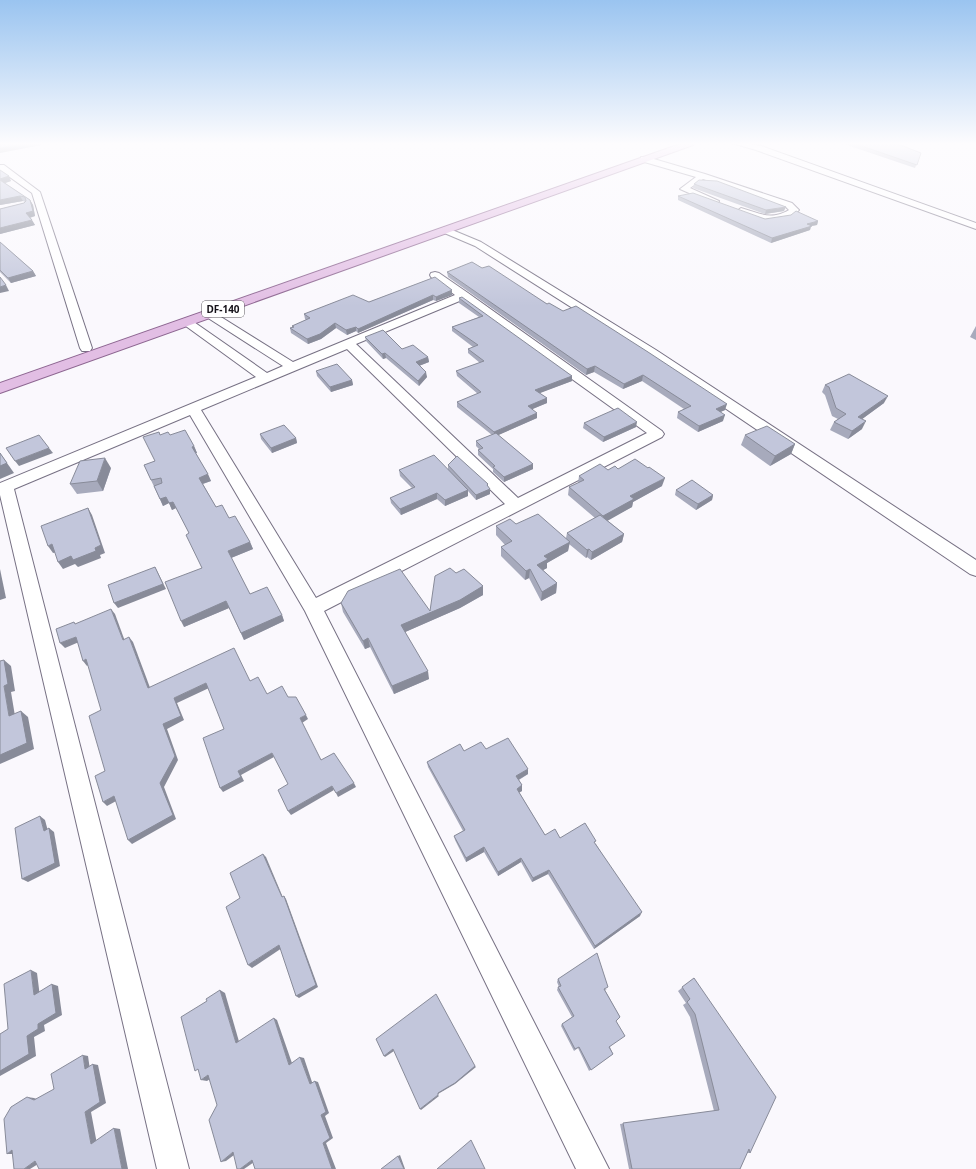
<svg xmlns="http://www.w3.org/2000/svg" width="976" height="1169" font-family="'Noto Sans',sans-serif">
  <style>
    .lines { fill: none; stroke-linecap: round; stroke-linejoin: round }
    .minor-casing { stroke: #777184; stroke-width: 2 }
    .primary-casing { stroke: #8d6691; stroke-width: 2 }
    .minor { fill: #fff; fill-rule: evenodd }
    .primary { fill: #e2bee4; fill-rule: evenodd }
    .wall { fill: #a7aabc }
    .shaded-wall { fill: #888b99 }
    .building { fill: #c2c6db; stroke: #888b99 }
    .labels { text-anchor: middle; stroke-width: 4; stroke-linejoin: round; paint-order: stroke }
    .shield { fill: #fff; stroke: #5a585d; stroke-width: 1 }
    .shield-label { font-size: 10px; font-weight: bold; fill: #141118 }
  </style>
  <rect width="100%" height="100%" fill="#faf8fd"/>
  <g class="lines">
    <defs>
      <g id="minor">
        <path d="M732,143H744L761,146L976,223V229L756,150Z"/>
        <path d="M641,157H647L705,174L792,203L799,210C783,228 757,220 738,213L737,211L741,208C760,213 770,221 789,210L786,207L703,179L690,188L719,201L718,203H712L680,189L696,177L641,161Z"/>
        <path d="M0,165H4L40,192L92,348L90,351H82L80,348L32,193L0,170Z"/>
        <path d="M445,227L481,242L656,350L976,560V576L970,574L648,356L475,246L442,232L440,230Z"/>
        <path d="M435,272L439,273L468,293L662,431L664,434L662,437L324,611L609,1169H576L305,611L190,415L14,489L189,1169H157L0,495V483L256,377L183,324L181,322L183,320H191L267,373L283,366L205,316L203,314L205,312H213L293,362L455,295L431,277L430,275L431,273ZM462,300L647,433L518,498L356,344ZM347,349L505,504L316,598L201,410Z"/>
      </g>
      <path id="primary" d="M683,143H694L693,145L0,393V383Z"/>
    </defs>
    <use href="#minor" class="minor-casing"/>
    <use href="#primary" class="primary-casing"/>
    <use href="#minor" class="minor"/>
    <use href="#primary" class="primary"/>
  </g>
  <g class="wall">
    <path d="M841,143H895L921,153L915,168Z"/>
    <path d="M0,170L11,181L5,183L30,200L33,205L35,216L30,218L35,225L0,234V209L24,203L25,202L23,201L0,205Z"/>
    <path d="M694,184L784,211L765,214L693,188Z"/>
    <path d="M678,196L765,219L818,221L817,225L811,226L810,230L771,243L678,200Z"/>
    <path d="M0,242L33,271L36,276L11,283L0,272Z"/>
    <path d="M482,268L547,304L725,410L720,412L723,421L698,432L677,418L678,412L684,409L642,381L623,389L594,372L586,375L448,277L447,272Z"/>
    <path d="M435,277L452,295L436,301L433,300L358,333L356,331L347,335L336,328L321,339L308,344L291,333L290,328H292V326L306,320L305,319L304,314L369,302Z"/>
    <path d="M459,298L572,376V381L539,393L547,398V403L532,409L537,418L498,435L533,464V469L504,482L493,472V469L478,455V450L479,449L476,446V441L492,435L457,407V402L478,394L457,376L456,371L480,363L468,353V349L473,347L452,331V327L479,317L459,303Z"/>
    <path d="M976,326V340L970,337Z"/>
    <path d="M365,337L402,349L428,357L429,362L419,366L427,377L419,386L386,358L383,359L366,341Z"/>
    <path d="M316,371L352,380L353,385L331,392L317,376Z"/>
    <path d="M825,385L884,403L862,419V429L848,439L830,430L834,422L838,419L832,416L825,395L822,392Z"/>
    <path d="M584,423L636,427L603,442L583,428Z"/>
    <path d="M260,434L296,438L297,443L272,453L261,439Z"/>
    <path d="M160,435L194,446L197,453H196L211,481L203,484L216,507L229,518L250,542L253,549L231,558L250,594L282,615L284,621L244,640L229,608L184,627L202,568L189,533L176,508L172,510L169,503L163,506L144,465L155,461Z"/>
    <path d="M745,435L795,444L791,454L770,466L741,445Z"/>
    <path d="M448,465L488,486L490,494L476,500L468,491V496L445,506L437,499L401,515L391,503L390,498L412,488L400,476L399,470L448,469Z"/>
    <path d="M111,468L103,491L77,494L70,484Z"/>
    <path d="M618,469L662,486L633,502L632,507L607,520L624,534L622,542L591,560L587,557L586,558L569,544L568,551L547,563V568L543,570L557,583L556,593L541,601L529,578L525,580L501,556V547L505,545L496,535V526L516,524L566,538L567,533L595,518L568,495L569,487L578,483L579,476L608,470Z"/>
    <path d="M676,490L713,495L712,500L696,510L675,495Z"/>
    <path d="M456,573L483,586V595L460,608L405,632L429,679L394,694L370,647L365,649L343,612L341,603L430,611Z"/>
    <path d="M486,749L528,774L519,780L522,785V791L519,792L545,835L560,838L596,844L640,916L594,949L548,874L532,882L521,862L498,876L484,852L466,862L455,840L454,836L463,831L428,767L427,762L464,751Z"/>
    <path d="M694,978L750,1153H747L740,1169H629L620,1124L714,1111L690,1017L683,1005L686,1003L678,991Z"/>
    <path d="M558,979L607,989L605,990L620,1017L616,1021L610,1047L613,1054L589,1071L578,1048L574,1051L561,1026L562,1024L572,1017L557,990L558,987H559L557,982Z"/>
  </g>
  <g class="shaded-wall">
    <path d="M30,143H40L42,145L0,153V148Z"/>
    <path d="M9,176L11,181L2,184L0,179Z"/>
    <path d="M20,196L23,201L0,205V200Z"/>
    <path d="M30,200L33,205L35,216L28,218L26,213Z"/>
    <path d="M786,207L784,211L765,214L766,210Z"/>
    <path d="M32,220L35,225L0,234V228Z"/>
    <path d="M818,221L817,225L811,226L810,230L771,243L772,238L807,224Z"/>
    <path d="M33,271L36,276L11,283L8,278Z"/>
    <path d="M6,285L9,291L0,293V287Z"/>
    <path d="M452,290V295L436,301V297Z"/>
    <path d="M433,295V300L358,333V329Z"/>
    <path d="M335,323L336,328L321,339L308,344L307,339Z"/>
    <path d="M356,327V331L347,335L346,330Z"/>
    <path d="M385,353L386,358L383,359L382,354Z"/>
    <path d="M428,357L429,362L416,367V362Z"/>
    <path d="M595,366L594,372L586,375L587,369Z"/>
    <path d="M426,372L427,377L419,386L418,381Z"/>
    <path d="M643,375L642,381L623,389L624,384Z"/>
    <path d="M572,376V381L535,395V390Z"/>
    <path d="M352,380L353,385L331,392L330,387Z"/>
    <path d="M888,396L884,403L854,425L858,417Z"/>
    <path d="M547,398V403L528,411V406Z"/>
    <path d="M727,404L725,410L714,415L716,409Z"/>
    <path d="M537,413V418L494,437V432Z"/>
    <path d="M725,415L723,421L698,432L699,426Z"/>
    <path d="M866,421L862,429L848,439L852,431Z"/>
    <path d="M637,422L636,427L603,442L604,437Z"/>
    <path d="M296,438L297,443L272,453L271,448Z"/>
    <path d="M795,444L791,454L770,466L775,456Z"/>
    <path d="M194,446L197,453H195L192,447Z"/>
    <path d="M49,448L53,453L19,466L15,461Z"/>
    <path d="M0,453L14,473L0,479Z"/>
    <path d="M105,458L111,468L103,491L97,481Z"/>
    <path d="M533,464V469L504,482V477Z"/>
    <path d="M208,474L211,481L202,484L199,478Z"/>
    <path d="M665,478L662,486L633,502L632,507L602,524L603,516L630,496Z"/>
    <path d="M488,484V489H490V494L476,500V495Z"/>
    <path d="M468,490V496L445,506V500Z"/>
    <path d="M437,493V499L401,515L400,509Z"/>
    <path d="M713,495L712,500L696,510L698,504Z"/>
    <path d="M166,497L173,502L176,508L172,510L169,503L163,506L160,499Z"/>
    <path d="M88,508L92,515L105,553L100,555L101,558L78,567L75,564L63,569L58,562Z"/>
    <path d="M624,534L622,542L591,560L592,552Z"/>
    <path d="M250,542L253,549L231,558L228,551Z"/>
    <path d="M570,542L568,551L547,563V568L536,574L537,565L544,556Z"/>
    <path d="M52,544L58,552L53,553L48,546Z"/>
    <path d="M589,549L587,557L586,558L587,550Z"/>
    <path d="M155,567L166,589L118,608L114,603Z"/>
    <path d="M0,569L6,598L0,600Z"/>
    <path d="M530,569L529,578L525,580L526,571Z"/>
    <path d="M557,583L556,593L541,601L542,592Z"/>
    <path d="M483,586V595L460,608L403,633L401,625Z"/>
    <path d="M226,601L229,608L184,627L181,621Z"/>
    <path d="M111,609L115,614L126,644L123,640Z"/>
    <path d="M282,615L284,621L244,640L241,633Z"/>
    <path d="M76,637L79,642L65,648L60,643Z"/>
    <path d="M129,637L133,642L152,693L148,688Z"/>
    <path d="M368,638L370,647L365,649L363,641Z"/>
    <path d="M86,659L90,664L87,666L83,661Z"/>
    <path d="M4,660L11,666L15,691L11,692L16,722L9,716L4,686Z"/>
    <path d="M428,671L429,679L394,694L392,686Z"/>
    <path d="M206,683L209,688L177,703L184,720L167,729L178,760L164,787L176,819L132,844L128,840L160,783L163,724L174,698Z"/>
    <path d="M21,711L28,717L34,749L0,764V755Z"/>
    <path d="M306,715L308,719L302,723L300,718Z"/>
    <path d="M272,753L274,757L241,775L244,781L223,792L220,788L238,771Z"/>
    <path d="M528,769V774L516,781V776Z"/>
    <path d="M354,783L356,787L338,797L336,793Z"/>
    <path d="M522,785V791L517,794V789Z"/>
    <path d="M332,786L334,790L291,815L288,811Z"/>
    <path d="M114,796L118,800L107,806L103,802Z"/>
    <path d="M40,816L45,820L49,835L44,831Z"/>
    <path d="M49,828L54,832L60,866L28,882L22,879Z"/>
    <path d="M484,847V852L466,862V858Z"/>
    <path d="M263,854L266,857L284,900L282,897Z"/>
    <path d="M521,858V862L498,876V872Z"/>
    <path d="M549,870L548,874L532,882L533,878Z"/>
    <path d="M284,896L286,899L318,987L299,998L296,996Z"/>
    <path d="M642,912L640,916L594,949L595,946Z"/>
    <path d="M279,945L282,948L252,968L248,965Z"/>
    <path d="M31,970L37,973L40,997L34,995Z"/>
    <path d="M52,984L58,986L62,1015L44,1025L45,1031L34,1037L36,1056L0,1076V1071L27,1036L38,1024Z"/>
    <path d="M220,990L225,993L240,1045L236,1043Z"/>
    <path d="M274,1018L277,1020L293,1066L289,1065Z"/>
    <path d="M393,1049L394,1051L385,1057L384,1056Z"/>
    <path d="M83,1055L88,1056L90,1070L85,1069Z"/>
    <path d="M300,1057L304,1058L313,1085L310,1084Z"/>
    <path d="M93,1064L98,1065L106,1103L91,1112L97,1144H91L85,1112Z"/>
    <path d="M475,1066L476,1067L455,1084L438,1094V1093Z"/>
    <path d="M208,1075L213,1077L207,1081L201,1080Z"/>
    <path d="M315,1081L318,1082L329,1113L325,1116L333,1138L326,1143L336,1169H332L323,1143L321,1115Z"/>
    <path d="M438,1095L439,1096L421,1110L420,1109Z"/>
    <path d="M27,1097L34,1098L41,1101L34,1100Z"/>
    <path d="M114,1128L120,1129L128,1169H122Z"/>
    <path d="M12,1150L14,1154H7Z"/>
    <path d="M233,1152H238L226,1161L221,1162Z"/>
    <path d="M400,1155L405,1169H404L398,1156Z"/>
    <path d="M252,1160H257L244,1169H240Z"/>
    <path d="M35,1161H43L30,1169H24Z"/>
  </g>
  <g class="building">
    <path d="M0,143H30L0,148Z"/>
    <path d="M853,143H895L921,153L917,165Z"/>
    <path d="M0,170L9,176L0,179Z"/>
    <path d="M0,180L30,200L33,211L26,213L32,220L0,228V209L24,203L26,201L25,197L20,196L0,200Z"/>
    <path d="M699,180L717,181L786,207L766,210L694,184Z"/>
    <path d="M693,193L765,219L791,215L796,211L818,221L807,224L812,226L772,238L678,196Z"/>
    <path d="M0,242L33,271L8,278L0,270Z"/>
    <path d="M472,262L482,268L489,266L547,304L549,303L563,311L576,306L648,352L727,404L716,409L725,415L699,426L678,412L691,406L643,375L624,384L595,366L587,369L447,272Z"/>
    <path d="M0,277L6,285L0,287Z"/>
    <path d="M435,277L452,290L436,297L433,295L358,329L356,327L346,330L335,323L320,334L307,339L290,328L294,327L292,326L310,318L304,314L353,295L369,302Z"/>
    <path d="M462,297L572,376L535,390L547,398L528,406L537,413L494,432L457,402L481,392L456,371L484,361L468,349L478,345L452,327L483,316L459,298Z"/>
    <path d="M383,330L402,349L413,345L428,357L416,362L426,372L418,381L385,353L382,354L365,337Z"/>
    <path d="M337,364L352,380L330,387L316,371Z"/>
    <path d="M849,374L888,396L858,417L866,421L852,431L834,422L846,414L836,408L829,387L825,385Z"/>
    <path d="M618,408L637,422L604,437L584,423Z"/>
    <path d="M284,425L296,438L271,448L260,434Z"/>
    <path d="M767,426L795,444L775,456L745,435Z"/>
    <path d="M185,430L194,446L192,447L208,474L199,478L216,507L222,505L229,518L235,516L250,542L228,551L250,594L267,587L282,615L241,633L226,601L181,621L165,582L202,568L186,535L189,533L173,502L169,503L166,497L160,499L154,486L162,483L161,478L151,480L144,465L155,461L143,437L159,432L160,435L168,432L170,435Z"/>
    <path d="M496,433L533,464L504,477L493,467L495,466L478,450L483,448L476,441Z"/>
    <path d="M39,435L49,448L15,461L6,448Z"/>
    <path d="M0,453L7,463L0,466Z"/>
    <path d="M434,455L468,490L445,500L437,493L400,509L390,498L415,487L399,470Z"/>
    <path d="M457,456L488,484L487,485L490,489L476,495L448,465Z"/>
    <path d="M105,458L97,481L70,484L80,461Z"/>
    <path d="M635,459L648,468L649,467L665,478L630,496L634,499L603,516L569,487L584,480L579,476L600,464L608,470L615,466L618,469Z"/>
    <path d="M692,480L713,495L698,504L676,490Z"/>
    <path d="M88,508L101,545L95,548L96,551L73,560L71,556L58,562L52,544L48,546L41,526Z"/>
    <path d="M538,514L570,542L544,556L548,559L537,565L557,583L542,592L530,569L526,571L501,547L512,541L496,526L510,519L516,524Z"/>
    <path d="M600,515L624,534L592,552L589,549L587,550L567,533Z"/>
    <path d="M155,567L163,584L114,603L108,585Z"/>
    <path d="M450,568L456,573L464,569L483,586L460,600L401,625L428,671L392,686L368,638L363,641L341,603L348,591L400,569L430,611L435,576Z"/>
    <path d="M111,609L123,640L129,637L148,688L234,648L250,681L258,677L267,694L282,686L288,697H296L306,715L300,718L321,760L334,753L354,783L336,793L332,786L288,811L278,790L288,784L272,753L238,771L241,777L220,788L203,738L224,729L206,683L174,698L181,716L163,724L175,756L160,783L173,815L128,840L114,796L103,802L95,776L105,771L89,716L101,710L86,659L83,661L76,637L60,643L56,629L74,622L75,624Z"/>
    <path d="M4,660L8,684L4,686L9,716L21,711L27,743L0,755V661Z"/>
    <path d="M508,738L528,769L516,776L522,785L517,789L545,835L555,829L560,838L585,823L596,841L594,842L642,912L595,946L549,870L533,878L521,858L498,872L484,847L466,858L454,836L465,830L427,762L460,744L464,751L481,742L486,749Z"/>
    <path d="M40,816L44,831L49,828L55,863L22,879L15,828Z"/>
    <path d="M263,854L282,897L284,896L316,985L296,996L279,945L248,965L226,907L240,898L230,873Z"/>
    <path d="M597,953L608,987L604,989L620,1017L616,1021L625,1036L609,1047L613,1054L591,1070L579,1047L575,1049L562,1024L574,1016L558,987L561,986L558,979Z"/>
    <path d="M31,970L34,995L52,984L56,1013L38,1024V1029L27,1036L29,1054L0,1071V1034L8,1029L4,984Z"/>
    <path d="M694,978L776,1097L750,1153L749,1149L740,1169H632L623,1123L719,1110L695,1014L687,1002L690,999L682,987Z"/>
    <path d="M220,990L236,1043L274,1018L289,1065L300,1057L310,1084L315,1081L326,1112L321,1115L330,1138L323,1143L332,1169H255L252,1160L240,1169H237L233,1152L221,1162L209,1120L217,1105L208,1075L201,1080L198,1069L195,1071L181,1017L207,1001L206,999Z"/>
    <path d="M436,994L475,1066L455,1083L438,1093V1095L420,1109L393,1049L384,1056L376,1039Z"/>
    <path d="M83,1055L85,1069L93,1064L100,1102L85,1112L91,1144L114,1128L122,1169H39L35,1161L24,1169H14L12,1150L7,1154L4,1119L11,1107L27,1097L34,1100L54,1089L51,1074Z"/>
    <path d="M471,1140L485,1169H437Z"/>
    <path d="M398,1156L404,1169H381Z"/>
  </g>
  <linearGradient id="sky" x2="0" y2="1"><stop stop-color="#9ac4f0"/><stop offset="0.47" stop-color="#fdfcfe"/><stop offset="1" stop-color="#fdfcfe" stop-opacity="0"/></linearGradient>
  <rect width="976" height="306" fill="url(#sky)"/>
  <g class="labels">
    <rect class="shield" x="202" y="301" width="42" height="16" rx="3"/>
    <g class="shield-label">
      <text x="223" y="313">DF-140</text>
    </g>
  </g>
</svg>
